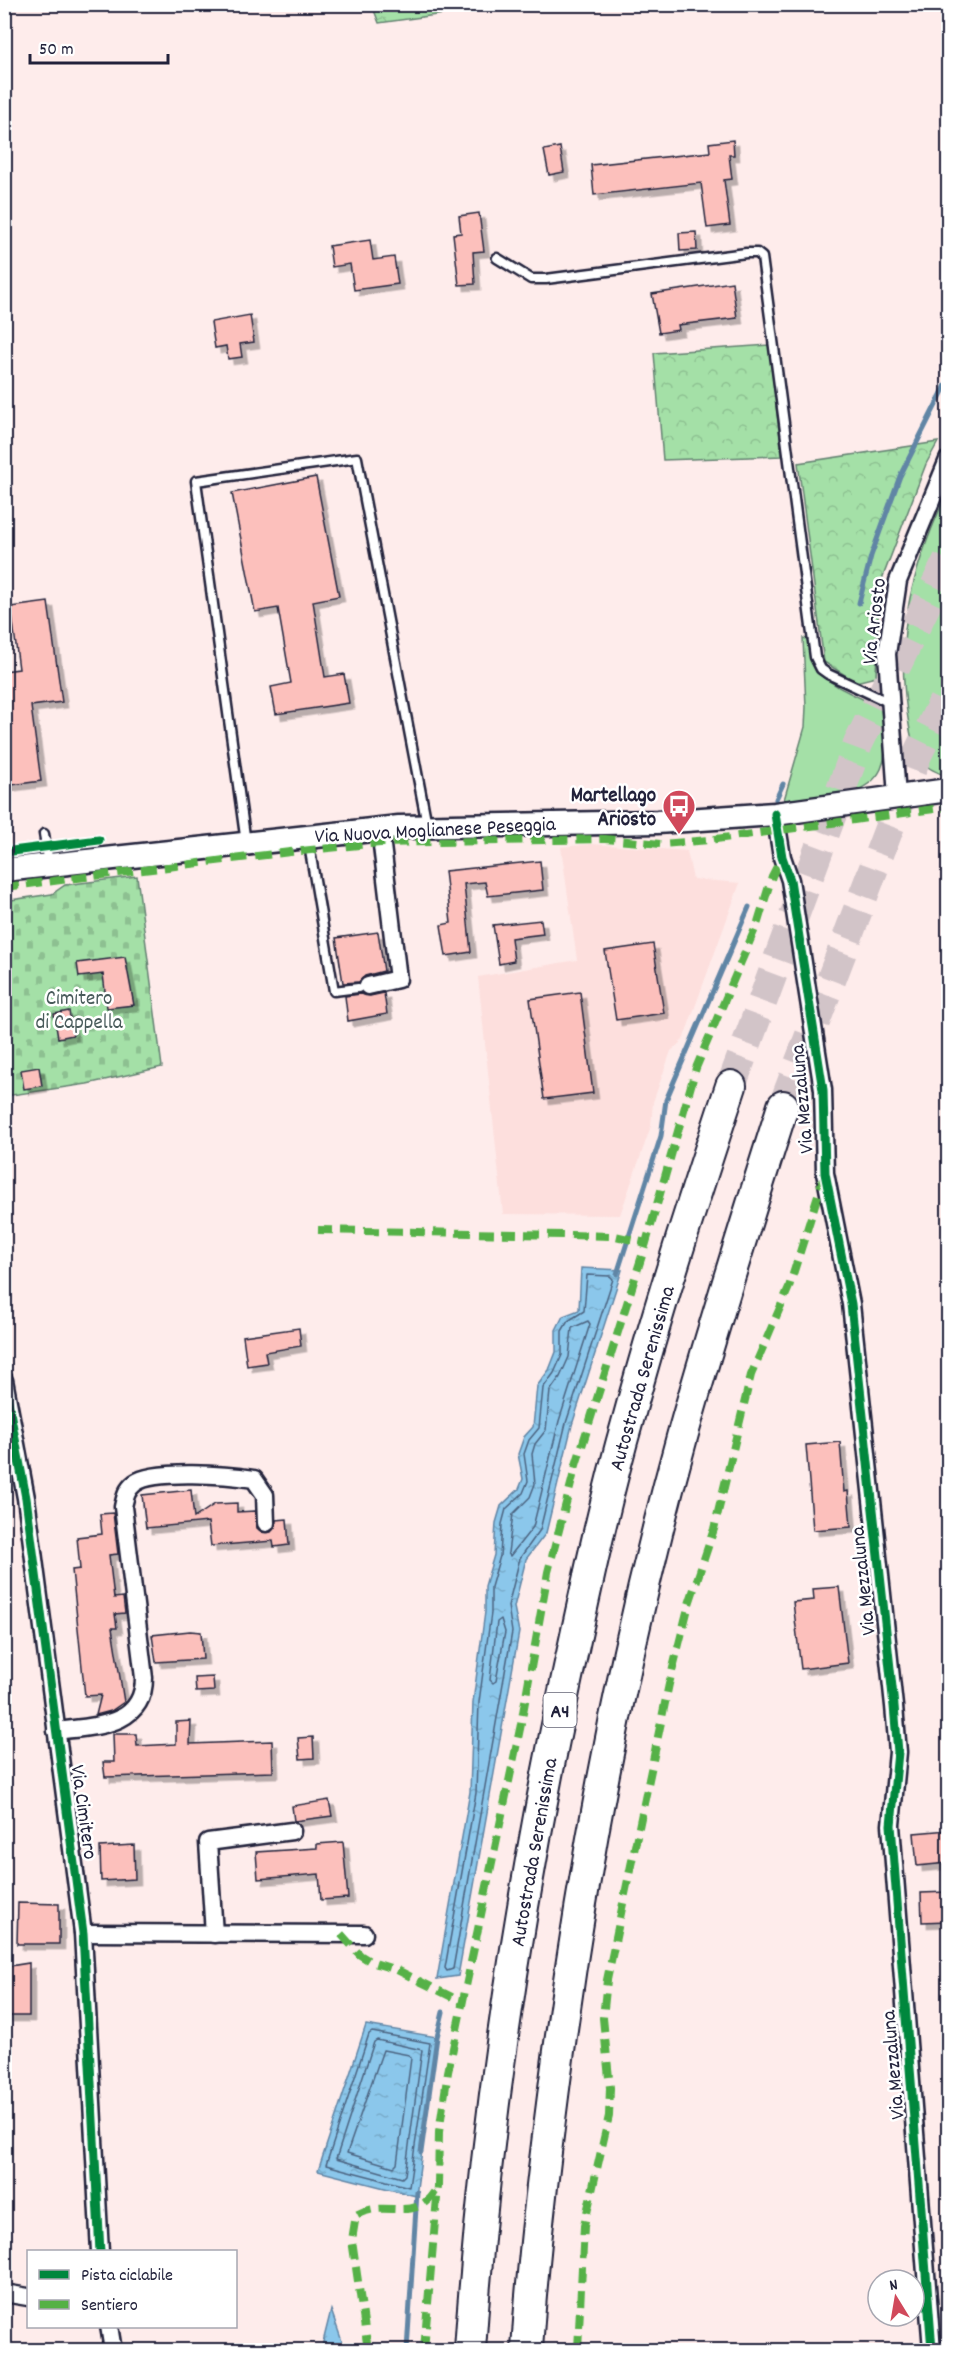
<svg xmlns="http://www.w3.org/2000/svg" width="953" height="2355" font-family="Dekko,sans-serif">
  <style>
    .built { fill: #fddfdd }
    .green { fill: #a4e0a7; stroke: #638171; stroke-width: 1.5 }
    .forest { fill: url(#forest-crowns); stroke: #638171; stroke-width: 1.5 }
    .cemetery { fill: url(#cemetery-stones); stroke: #638171; stroke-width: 1.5 }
    .water { fill: url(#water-ripples); stroke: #6185a5; stroke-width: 1.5 }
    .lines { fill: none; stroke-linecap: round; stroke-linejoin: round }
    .shore { stroke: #4c6481; stroke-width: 1.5 }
    .stream { stroke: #6185a5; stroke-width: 5 }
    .building { fill: #fcc0bc; stroke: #22223b; stroke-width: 1.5; filter: url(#shadow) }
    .highway-tunnel { stroke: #d2c4c8; stroke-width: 30; stroke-dasharray: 30 15; stroke-linecap: butt }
    .lane-casing { stroke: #22223b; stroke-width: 13 }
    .street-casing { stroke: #22223b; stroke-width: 21 }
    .secondary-casing { stroke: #22223b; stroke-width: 27 }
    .highway-casing { stroke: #22223b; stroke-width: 34 }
    .lane { stroke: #fff; stroke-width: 8 }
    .street { stroke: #fff; stroke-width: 16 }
    .secondary { stroke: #fff; stroke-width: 22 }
    .highway { stroke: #fff; stroke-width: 30 }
    .quiet { stroke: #55b146; stroke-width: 8; stroke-dasharray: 15 8; stroke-linecap: butt }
    .cycleway-casing { stroke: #fff; stroke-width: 13 }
    .cycleway { stroke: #00873e; stroke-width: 9 }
    .labels { text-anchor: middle; stroke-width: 5; stroke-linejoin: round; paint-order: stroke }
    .shield { fill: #fff; stroke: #646476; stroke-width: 1.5 }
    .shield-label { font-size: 20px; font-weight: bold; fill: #22223b }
    .street-label { font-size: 21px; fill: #22223b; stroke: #fff }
    .poi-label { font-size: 21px; font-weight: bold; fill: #22223b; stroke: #fff; text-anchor: end }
    .park-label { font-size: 21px; fill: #495b5b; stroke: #fff }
  </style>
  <defs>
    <pattern id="forest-crowns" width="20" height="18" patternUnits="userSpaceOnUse" patternTransform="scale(1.5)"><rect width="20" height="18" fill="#a4e0a7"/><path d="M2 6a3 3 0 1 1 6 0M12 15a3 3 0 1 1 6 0" fill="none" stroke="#8dc091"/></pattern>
    <pattern id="cemetery-stones" width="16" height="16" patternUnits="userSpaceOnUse" patternTransform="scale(1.5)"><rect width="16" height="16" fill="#a4e0a7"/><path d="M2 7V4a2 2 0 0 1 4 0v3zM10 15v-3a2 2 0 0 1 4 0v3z" fill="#8dc091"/></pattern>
    <pattern id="water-ripples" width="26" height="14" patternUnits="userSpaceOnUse" patternTransform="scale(1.5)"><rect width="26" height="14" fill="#8bc7eb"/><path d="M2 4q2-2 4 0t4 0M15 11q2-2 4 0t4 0" fill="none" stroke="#78abca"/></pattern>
    <filter id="shadow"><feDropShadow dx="5.5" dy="5.5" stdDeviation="0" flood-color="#0004"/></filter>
  </defs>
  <rect width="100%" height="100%" fill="#feeceb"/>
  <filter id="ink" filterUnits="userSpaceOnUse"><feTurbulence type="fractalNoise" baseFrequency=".0167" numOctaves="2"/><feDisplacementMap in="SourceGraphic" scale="12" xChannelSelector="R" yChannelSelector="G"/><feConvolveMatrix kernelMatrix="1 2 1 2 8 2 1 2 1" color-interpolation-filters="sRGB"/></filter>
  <g filter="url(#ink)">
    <path class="built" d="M592,844L687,851L693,879L740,883L683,1040L671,1051L653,1102L651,1126L620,1215L503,1214L478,977L577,960L561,847Z"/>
    <g class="green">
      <path d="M948,491V777C942,774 933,771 928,767C912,754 910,731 907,712C895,629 913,566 948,491Z"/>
      <path d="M803,638L807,639C823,691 838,684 881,709C883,727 889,751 881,769C866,801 814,797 784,800L805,727L806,707Z"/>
    </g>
    <g class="forest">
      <path d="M372,5H471L472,10L379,23Z"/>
      <path d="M769,345L782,456L663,460L654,353Z"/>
      <path d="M938,442L926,464L879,587L876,677L856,682L824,662L798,463Z"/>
    </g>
    <path class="cemetery" d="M137,876L162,1067L87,1084L5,1096L4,901L52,894L65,885Z"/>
    <g class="water">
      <path d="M581,1268L622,1270L572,1425L546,1533L526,1559L514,1607L519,1632L458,1976L437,1979L470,1792L473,1702L485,1612V1586L494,1555L496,1523L501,1506L519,1489L523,1479L518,1454L524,1437L533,1427L537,1386L549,1370L556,1352V1330L563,1316L579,1310Z"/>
      <path d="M366,2025L437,2037L416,2196L318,2171Z"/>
      <path d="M331,2310L345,2350H321Z"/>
    </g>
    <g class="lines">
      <g class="shore">
        <path d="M587,1275L610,1276L613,1279L566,1423L540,1530L520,1558L508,1606L512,1632L453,1969L447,1971L445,1968L476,1793L479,1702L491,1613V1587L500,1556L502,1524L506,1509L523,1493L528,1481L524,1454L529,1440L539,1428L543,1388L554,1373L562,1355V1331L568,1321L584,1311Z"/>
        <path d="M588,1321L590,1324L559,1421L533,1527L510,1556L508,1553L513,1514L530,1497L535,1484L532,1454L535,1444L546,1430L550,1391L560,1377L569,1357L572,1328Z"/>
        <path d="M501,1619L505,1632L496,1681L493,1683L490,1680L497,1622Z"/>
        <path d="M372,2032L430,2043L409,2187L326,2165L369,2034Z"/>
        <path d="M377,2040L422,2050L405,2175L402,2178L336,2159L374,2042Z"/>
        <path d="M383,2050L409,2055L411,2058L397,2164L394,2167L347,2153Z"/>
      </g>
      <g class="stream">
        <path d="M859,603L871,556L900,476L948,381"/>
        <path d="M776,799L783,784"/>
        <path d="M617,1274L661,1136L666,1100L749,907"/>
        <path d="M421,2152L437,2037L443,2012"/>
        <path d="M407,2350L417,2192"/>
      </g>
    </g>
    <g class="building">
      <path d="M733,140L734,155H729L732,179L724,180L730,225L707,228L701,183L594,195L591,165L710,152L709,143Z"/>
      <path d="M560,147L564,172L549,175L544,150Z"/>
      <path d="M479,213L484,251L473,252L475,284L459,285L453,234L461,233L459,216Z"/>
      <path d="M696,232L697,250L680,251L679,233Z"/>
      <path d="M370,240L373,260L394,257L398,284L354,290L350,264L332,267L329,246Z"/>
      <path d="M732,282L737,318L678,325L679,330L659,333L652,294Z"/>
      <path d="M250,315L254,342L240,344L242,357L228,359L226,346L215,348L211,322Z"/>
      <path d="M316,477L339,596L313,601L325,677L344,674L349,703L276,714L271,687L291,683L278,608L255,612L232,493Z"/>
      <path d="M48,602L62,702L31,706L41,781L4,786V671L19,669L11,607Z"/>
      <path d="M540,861L543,890L488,896L485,882L464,884L471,952L446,956L441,925L451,923L445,871Z"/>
      <path d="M541,920L543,934L511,938L514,961L499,964L493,925Z"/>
      <path d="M378,932L384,971L365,976L359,982L343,983L336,938Z"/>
      <path d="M653,944L664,1013L616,1020L605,951Z"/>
      <path d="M125,957L134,1005L107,1008L103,974L79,977L77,963Z"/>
      <path d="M580,992L593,1093L544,1099L530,999Z"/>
      <path d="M384,993L387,1014L348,1021L345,996L361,994L370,996Z"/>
      <path d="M69,1011L73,1035L58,1038L54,1014Z"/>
      <path d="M39,1067L42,1086L24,1089L21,1070Z"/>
      <path d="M299,1328L301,1346L265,1352L267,1363L247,1366L243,1336Z"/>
      <path d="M840,1442L844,1492L848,1491L851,1527L813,1530L806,1445Z"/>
      <path d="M191,1490L194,1518L215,1504L237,1503V1512L255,1511L257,1528L262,1532H271L275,1527L276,1520L287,1519L289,1545L274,1547L273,1541L211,1546L208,1522L146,1528L142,1495Z"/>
      <path d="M113,1513L118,1554L109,1555L114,1598L123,1597L125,1613L115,1614L117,1628H112L124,1702L111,1711L96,1715L101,1695L85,1696L72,1570L80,1569L77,1537L102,1534L100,1514Z"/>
      <path d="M839,1587L848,1663L801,1669L793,1602L814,1600L813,1589Z"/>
      <path d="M190,1631L201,1632L203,1659L156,1662L152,1635Z"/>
      <path d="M213,1677L214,1691L196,1692L195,1678Z"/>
      <path d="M191,1721L190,1744L272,1741L273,1772L105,1777L103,1762H114L113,1734H136L137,1746L176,1744V1722Z"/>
      <path d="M313,1737L314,1758L300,1759L298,1738Z"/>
      <path d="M329,1800L332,1816L294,1821L292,1806Z"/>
      <path d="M948,1830V1863L917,1866L914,1833Z"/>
      <path d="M343,1842L348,1898L321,1900L319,1874L258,1879L256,1852L317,1848V1844Z"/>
      <path d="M134,1845L135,1879L101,1881L100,1847Z"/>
      <path d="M948,1892V1921L922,1922L921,1893Z"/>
      <path d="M18,1903L59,1904V1944H17Z"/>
      <path d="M29,1963V2016H6L4,1967Z"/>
    </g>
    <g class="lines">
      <g class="highway-tunnel">
        <path d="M731,1086L858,744L948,560"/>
        <path d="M783,1106L917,755L948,692"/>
      </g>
      <defs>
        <g id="lane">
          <path d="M497,258L531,279H546L746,253H757L762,257L815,657L821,669L828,674L890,703"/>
          <path d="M44,834L49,863"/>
          <path d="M308,839L334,991L358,988"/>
          <path d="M246,843L196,481L357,458L427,825"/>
        </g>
        <g id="street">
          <path d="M897,797L887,654L898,581L948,460"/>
          <path d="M775,814L782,857L790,880L823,1090L825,1173L851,1304L894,1706L898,1752L891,1825L932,2350"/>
          <path d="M368,986L398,979L380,829"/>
          <path d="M4,1380L26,1498L83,1933L100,2252"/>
          <path d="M56,1731C94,1726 144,1727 144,1678L123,1507C125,1498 126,1490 135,1483C154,1469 229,1475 254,1479L265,1495L266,1523"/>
          <path d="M83,1933L364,1934"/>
          <path d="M214,1934L208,1842L292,1831"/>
          <path d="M4,2293L28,2297"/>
          <path d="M109,2326L113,2350"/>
        </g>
        <path id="secondary" d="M4,870L399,827L657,822L775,814L948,790"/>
        <g id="highway">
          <path d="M470,2350C485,2125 519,1902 566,1682C585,1593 604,1503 629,1416C659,1305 695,1195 731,1086"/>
          <path d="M527,2350C533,2252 545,2155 558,2058C586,1849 626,1640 682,1437C713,1326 748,1216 783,1106"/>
        </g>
      </defs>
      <use href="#lane" class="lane-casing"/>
      <use href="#street" class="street-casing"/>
      <use href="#secondary" class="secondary-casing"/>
      <use href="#highway" class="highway-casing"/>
      <use href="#lane" class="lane"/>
      <use href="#street" class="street"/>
      <use href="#secondary" class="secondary"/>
      <use href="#highway" class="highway"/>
      <g class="quiet">
        <path d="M4,887L290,852L380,843L605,839L661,844L709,840L948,807"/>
        <path d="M318,1230L615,1236L646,1243"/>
        <path d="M341,1934L360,1955L371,1962L397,1970L464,2003"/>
        <path d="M368,2350L352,2240L356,2215C386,2198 416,2225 436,2189"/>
        <path d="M424,2350L438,2186L439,2132L448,2072L521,1724L548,1572L576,1465L646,1243L696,1068L758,922L772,876L782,857"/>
        <path d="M578,2350L584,2226L609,2116L610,2088L603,2018L607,1980L669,1684L689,1604L714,1529L751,1375L789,1287L823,1179"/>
      </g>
      <defs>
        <g id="cycleway">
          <path d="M775,814L782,857L790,880L823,1090L825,1173L851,1304L894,1706L898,1752L891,1825L932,2350"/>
          <path d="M4,852L99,840"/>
          <path d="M4,1380L26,1498L83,1933L100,2252"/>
        </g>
      </defs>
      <use href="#cycleway" class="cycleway-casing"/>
      <use href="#cycleway" class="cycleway"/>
    </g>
  </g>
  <defs>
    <symbol id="bus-pin" viewBox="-11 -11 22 30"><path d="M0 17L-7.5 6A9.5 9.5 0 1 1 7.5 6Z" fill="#d1495b" stroke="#fff"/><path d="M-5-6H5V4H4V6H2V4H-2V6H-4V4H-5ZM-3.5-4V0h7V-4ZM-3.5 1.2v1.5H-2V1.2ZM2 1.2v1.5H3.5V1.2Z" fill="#fff"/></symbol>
  </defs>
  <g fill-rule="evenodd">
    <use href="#bus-pin" x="660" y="787" width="38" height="52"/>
  </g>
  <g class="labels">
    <rect class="shield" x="543.5" y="1693" width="33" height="34" rx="4.5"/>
    <g class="shield-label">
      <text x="560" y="1717">A4</text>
    </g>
    <g class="street-label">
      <text transform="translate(873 621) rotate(-83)" y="7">Via Ariosto</text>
      <text transform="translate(435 829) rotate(-3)" y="7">Via Nuova Moglianese Peseggia</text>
      <text transform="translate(801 1099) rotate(-95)" y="7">Via Mezzaluna</text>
      <text transform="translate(641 1378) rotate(-74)" y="7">Autostrada Serenissima</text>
      <text transform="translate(862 1581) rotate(-96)" y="7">Via Mezzaluna</text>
      <text transform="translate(85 1812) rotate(82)" y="7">Via Cimitero</text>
      <text transform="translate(533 1852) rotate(-80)" y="7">Autostrada Serenissima</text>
      <text transform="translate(892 2065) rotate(-95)" y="7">Via Mezzaluna</text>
    </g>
    <g class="poi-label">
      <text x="656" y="801">Martellago<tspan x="656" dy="24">Ariosto</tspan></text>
    </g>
    <g class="park-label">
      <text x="79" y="1004">Cimitero<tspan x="79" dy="24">di Cappella</tspan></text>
    </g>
  </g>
  <rect width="953" height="2355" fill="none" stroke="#fff" stroke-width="24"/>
  <rect x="12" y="12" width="929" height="2331" fill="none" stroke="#22223b" stroke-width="2" filter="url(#ink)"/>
  <rect x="27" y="2250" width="210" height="78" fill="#ffffff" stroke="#a7a7b1" stroke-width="1.5"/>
  <rect x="39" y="2270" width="30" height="9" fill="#00873e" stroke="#a7a7b1" stroke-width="1.5"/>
  <text x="81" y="2280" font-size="18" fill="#22223b">Pista ciclabile</text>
  <rect x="39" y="2300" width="30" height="9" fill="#55b146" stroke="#a7a7b1" stroke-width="1.5"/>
  <text x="81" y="2310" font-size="18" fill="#22223b">Sentiero</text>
  <g transform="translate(896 2298) rotate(349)"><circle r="28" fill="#ffffff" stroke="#a7a7b1" stroke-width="1.5"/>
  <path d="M0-4.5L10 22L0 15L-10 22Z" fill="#d1495b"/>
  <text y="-9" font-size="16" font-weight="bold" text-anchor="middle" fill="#22223b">N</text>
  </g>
  <path d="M30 54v9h138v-9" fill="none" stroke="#22223b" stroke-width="3"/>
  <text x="39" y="54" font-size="18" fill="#22223b" stroke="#ffffff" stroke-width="4.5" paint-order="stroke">50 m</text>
</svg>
